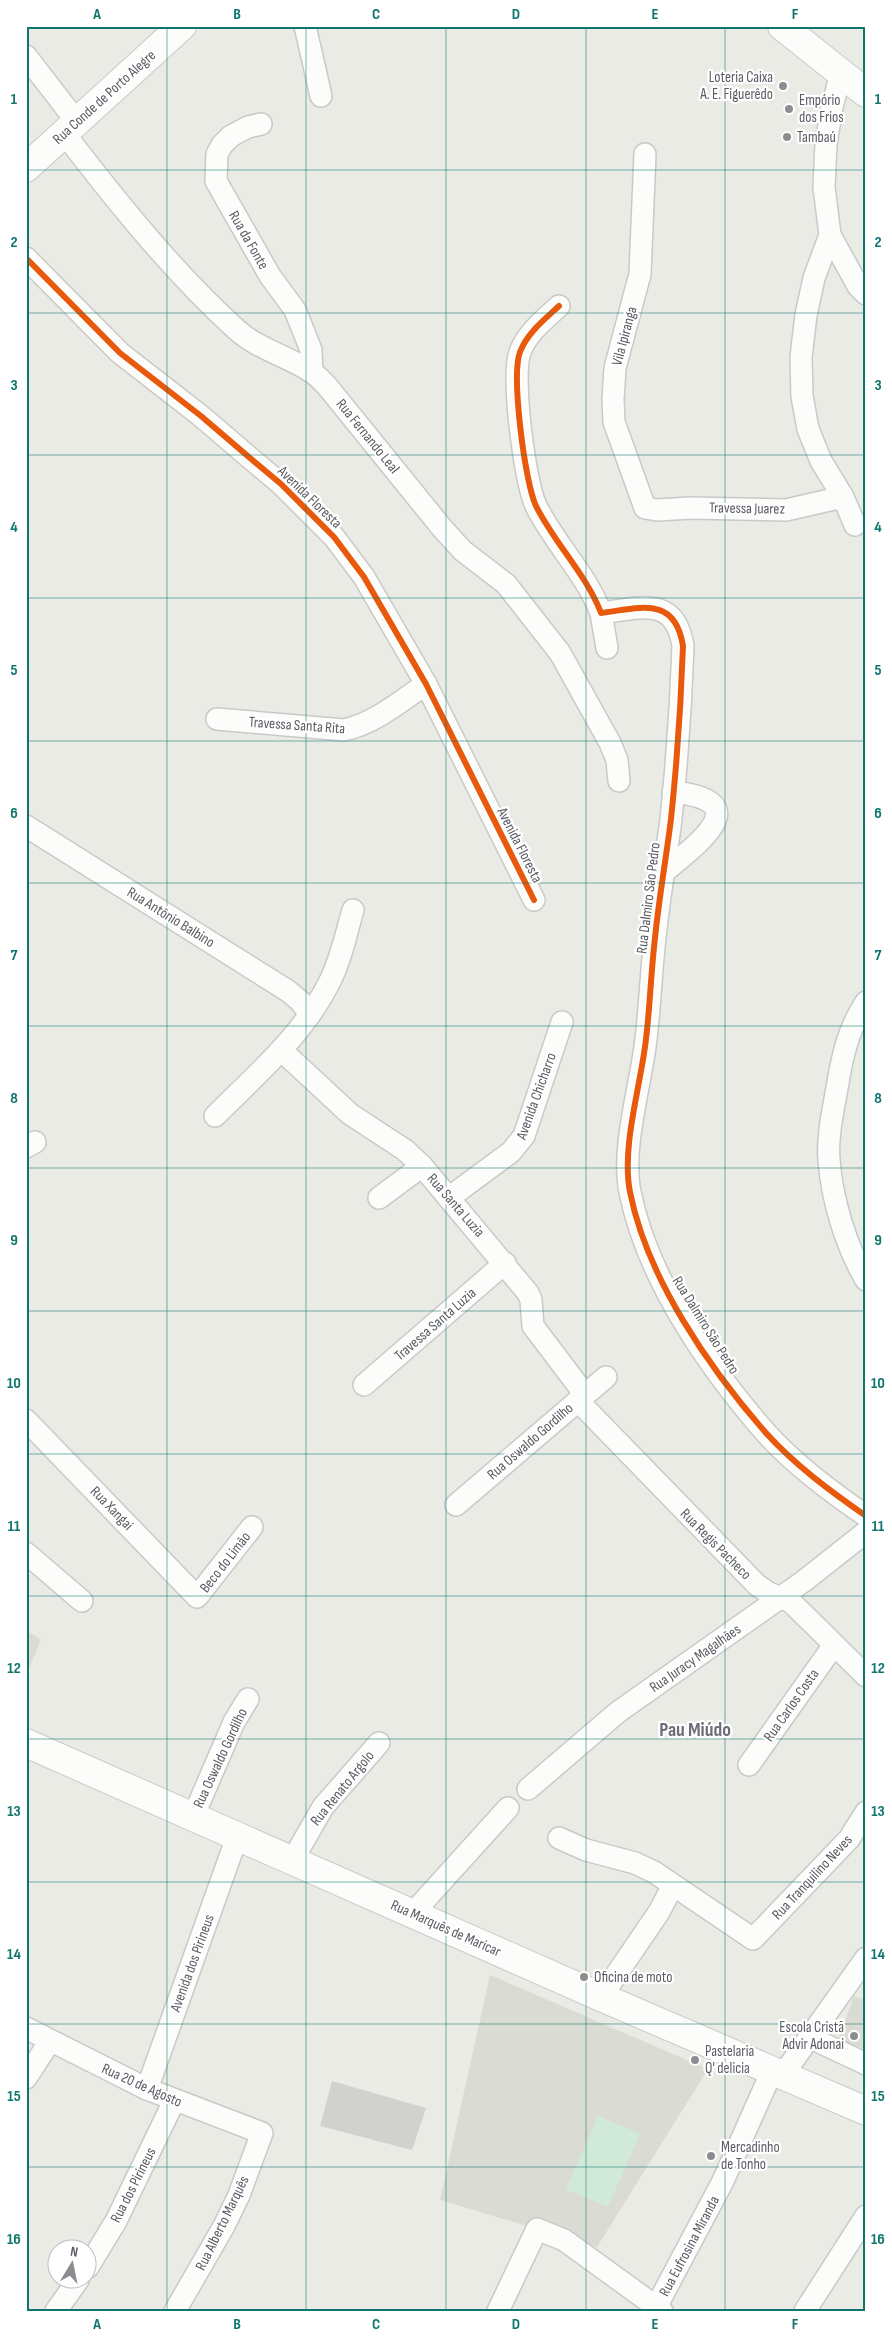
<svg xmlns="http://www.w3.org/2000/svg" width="892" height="2337" font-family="'Sofia Sans Condensed',sans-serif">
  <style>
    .education { fill: #dadcd3 }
    .green { fill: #d1e9d8 }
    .building { fill: #d1d2ce }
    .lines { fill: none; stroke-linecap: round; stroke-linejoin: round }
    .street-casing { stroke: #c9c9c9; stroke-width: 24 }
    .secondary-casing { stroke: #cacacb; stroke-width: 30 }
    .street { stroke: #fcfcfb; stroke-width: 21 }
    .secondary { stroke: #fcfcfb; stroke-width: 28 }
    .cycleway-casing { stroke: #fff; stroke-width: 9 }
    .cycleway { stroke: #e8590c; stroke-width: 6 }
    .grid { fill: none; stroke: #0f766e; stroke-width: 1; stroke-opacity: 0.55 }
    .poi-dot { fill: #8d8d91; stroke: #fff; stroke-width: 2 }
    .labels { text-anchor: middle; stroke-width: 4.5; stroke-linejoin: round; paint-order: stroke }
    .poi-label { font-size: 15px; fill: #5b5b64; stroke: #fff; text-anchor: start }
    .street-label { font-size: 15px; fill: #5b5b64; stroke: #fff }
    .district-label { font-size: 20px; font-weight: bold; fill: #6c6d76; stroke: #fff }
    .neatline { fill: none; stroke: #0f766e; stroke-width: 2 }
    .grid-label { font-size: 16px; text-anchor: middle; font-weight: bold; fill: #0f766e }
  </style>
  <rect width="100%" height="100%" fill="#eaebe5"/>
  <g class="education">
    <path d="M26,1630L41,1640L26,1675Z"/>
    <path d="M490,1975L708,2069L597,2247L440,2200Z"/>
    <path d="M854,1996L866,2000L865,2049L838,2040Z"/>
  </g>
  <path class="green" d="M598,2116L640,2134L608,2207L566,2189Z"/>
  <path class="building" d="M332,2081L426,2108L412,2150L320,2126Z"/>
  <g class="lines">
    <defs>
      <g id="street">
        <path d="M305,26L321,96"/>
        <path d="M26,56L77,122"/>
        <path d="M841,73L832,107L826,144L824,187L830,235L814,278L806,315L801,357L802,396L808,429L821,461L843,497L855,525"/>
        <path d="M261,124L248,127L231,136L222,145L217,154L216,181L270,276L295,310L311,350L312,372"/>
        <path d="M64,133C117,202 173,272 237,330C258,349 287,356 310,371C317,375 322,381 327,386L442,528L463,551L506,584L560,653L610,743L617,760L619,781"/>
        <path d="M645,154L640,274L615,368L613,400L614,422L645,508L657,510L691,508L786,510L843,497"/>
        <path d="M830,235L858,286L866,294"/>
        <path d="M26,258L120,353L201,416L250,458L281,484L334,537L364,577L426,684L534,900"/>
        <path d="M559,306C545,319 527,333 520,352C511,376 525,483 536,506C555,544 586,574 601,613C640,608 675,595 683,646C681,704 677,762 671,819C666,859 659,898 655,938C651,972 650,1006 646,1039C641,1085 621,1147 630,1192C647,1278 709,1368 766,1433C795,1465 830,1491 866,1516"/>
        <path d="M601,613L607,648"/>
        <path d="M217,719L344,730C374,724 401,701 426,684"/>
        <path d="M26,826L288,991L300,1001L310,1014"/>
        <path d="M664,872C697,844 759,801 673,792"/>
        <path d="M866,1002C848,1029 842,1057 837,1088C833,1111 827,1137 829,1160C832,1200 846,1246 866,1280"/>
        <path d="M281,1050L350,1114L405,1150L422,1166L528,1293L531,1300L533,1326L580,1388L583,1406L757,1585L769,1593L791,1602L866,1676"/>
        <path d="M215,1116C256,1075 303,1035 329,983C341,960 346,934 353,910"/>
        <path d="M26,1147L35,1142"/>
        <path d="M450,1197L511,1152L524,1136L562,1022"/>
        <path d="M379,1198L422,1166"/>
        <path d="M364,1385L505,1263"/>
        <path d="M26,1420L197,1597L252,1527"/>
        <path d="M456,1505L606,1377"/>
        <path d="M26,1553L82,1601"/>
        <path d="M749,1765L834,1645"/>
        <path d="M528,1789L618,1712L804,1581L866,1532"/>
        <path d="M193,1817L234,1722L248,1699"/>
        <path d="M559,1838L586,1850L635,1863L654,1872L753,1939L849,1839L866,1812"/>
        <path d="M292,1861L323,1807L379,1743"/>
        <path d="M413,1913L508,1808"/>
        <path d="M601,1997L659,1912L673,1885"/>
        <path d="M26,2028L147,2089L262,2133L239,2195L224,2226L175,2311"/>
        <path d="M811,2038L866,2064"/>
        <path d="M782,2076L866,1958"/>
        <path d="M26,2078L50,2041"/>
        <path d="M147,2089L237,1837"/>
        <path d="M88,2267L116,2221L174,2101"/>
        <path d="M56,2311L78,2280"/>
        <path d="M498,2311L537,2229L564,2240L662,2311"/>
        <path d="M654,2311L723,2181L772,2071"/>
        <path d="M805,2311L866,2216"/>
      </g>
      <g id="secondary">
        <path d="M782,26L866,93"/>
        <path d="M26,168L182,26"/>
        <path d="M26,1743L601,1997L866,2111"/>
      </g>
    </defs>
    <use href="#street" class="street-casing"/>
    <use href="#secondary" class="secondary-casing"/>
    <use href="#street" class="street"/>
    <use href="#secondary" class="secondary"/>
    <defs>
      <g id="cycleway">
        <path d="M26,258L120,353L201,416L250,458L281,484L334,537L364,577L426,684L534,900"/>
        <path d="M559,306C545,319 527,333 520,352C511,376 525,483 536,506C555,544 586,574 601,613C640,608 675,595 683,646C681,704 677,762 671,819C666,859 659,898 655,938C651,972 650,1006 646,1039C641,1085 621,1147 630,1192C647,1278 709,1368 766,1433C795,1465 830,1491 866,1516"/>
      </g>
    </defs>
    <use href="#cycleway" class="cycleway-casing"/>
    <use href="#cycleway" class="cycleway"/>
  </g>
  <path class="grid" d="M167,26V2311M306,26V2311M446,26V2311M586,26V2311M725,26V2311M26,170H866M26,313H866M26,455H866M26,598H866M26,741H866M26,883H866M26,1026H866M26,1168H866M26,1311H866M26,1454H866M26,1596H866M26,1739H866M26,1882H866M26,2024H866M26,2167H866"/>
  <g class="poi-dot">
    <circle cx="783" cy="86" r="5"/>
    <circle cx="789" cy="109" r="5"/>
    <circle cx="787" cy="137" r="5"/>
    <circle cx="584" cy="1977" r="5"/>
    <circle cx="854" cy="2036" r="5"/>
    <circle cx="695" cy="2060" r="5"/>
    <circle cx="711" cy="2156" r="5"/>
  </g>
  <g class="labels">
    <g class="poi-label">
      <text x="773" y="82" text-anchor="end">Loteria Caixa<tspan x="773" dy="17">A. E. Figuerêdo</tspan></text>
      <text x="799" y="105">Empório<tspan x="799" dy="17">dos Frios</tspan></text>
      <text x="797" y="142">Tambaú</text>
      <text x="594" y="1982">Oficina de moto</text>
      <text x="844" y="2032" text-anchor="end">Escola Cristã<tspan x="844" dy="17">Advir Adonai</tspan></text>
      <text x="705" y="2056">Pastelaria<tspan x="705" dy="17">Q' delicia</tspan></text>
      <text x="721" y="2152">Mercadinho<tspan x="721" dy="17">de Tonho</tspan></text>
    </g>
    <g class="street-label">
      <text transform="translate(104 97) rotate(-42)" y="5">Rua Conde de Porto Alegre</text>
      <text transform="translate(249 240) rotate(60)" y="5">Rua da Fonte</text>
      <text transform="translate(624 336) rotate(-75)" y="5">Vila Ipiranga</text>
      <text transform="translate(368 436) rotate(51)" y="5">Rua Fernando Leal</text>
      <text transform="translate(310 497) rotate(44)" y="5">Avenida Floresta</text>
      <text transform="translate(747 508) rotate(1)" y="5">Travessa Juarez</text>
      <text transform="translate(297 725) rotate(4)" y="5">Travessa Santa Rita</text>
      <text transform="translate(520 845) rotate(63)" y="5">Avenida Floresta</text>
      <text transform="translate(648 898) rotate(-83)" y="5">Rua Dalmiro São Pedro</text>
      <text transform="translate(171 917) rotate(32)" y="5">Rua Antônio Balbino</text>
      <text transform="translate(536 1096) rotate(-70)" y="5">Avenida Chicharro</text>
      <text transform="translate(456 1205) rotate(49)" y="5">Rua Santa Luzia</text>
      <text transform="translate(435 1324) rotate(-41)" y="5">Travessa Santa Luzia</text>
      <text transform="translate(706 1325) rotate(58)" y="5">Rua Dalmiro São Pedro</text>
      <text transform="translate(530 1441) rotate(-41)" y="5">Rua Oswaldo Gordilho</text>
      <text transform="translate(112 1508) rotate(46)" y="5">Rua Xangai</text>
      <text transform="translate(716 1544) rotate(45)" y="5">Rua Regis Pacheco</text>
      <text transform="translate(225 1562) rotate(-52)" y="5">Beco do Limão</text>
      <text transform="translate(695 1658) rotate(-35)" y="5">Rua Juracy Magalhães</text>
      <text transform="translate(791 1705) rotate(-55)" y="5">Rua Carlos Costa</text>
      <text transform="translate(220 1758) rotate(-65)" y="5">Rua Oswaldo Gordilho</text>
      <text transform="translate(342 1788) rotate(-51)" y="5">Rua Renato Argolo</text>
      <text transform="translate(812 1877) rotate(-47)" y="5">Rua Tranquilino Neves</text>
      <text transform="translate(446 1928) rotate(24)" y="5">Rua Marquês de Maricar</text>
      <text transform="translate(192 1963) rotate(-70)" y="5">Avenida dos Pirineus</text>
      <text transform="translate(142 2085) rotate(24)" y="5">Rua 20 de Agosto</text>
      <text transform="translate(133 2185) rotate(-63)" y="5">Rua dos Pirineus</text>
      <text transform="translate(222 2223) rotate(-64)" y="5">Rua Alberto Marquês</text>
      <text transform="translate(689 2246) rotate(-62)" y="5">Rua Eufrosina Miranda</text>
    </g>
    <g class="district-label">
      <text x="695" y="1736">Pau Miúdo</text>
    </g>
  </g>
  <rect width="892" height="2337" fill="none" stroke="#ffffff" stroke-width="55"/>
  <g transform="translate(72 2264) rotate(10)"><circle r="24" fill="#ffffff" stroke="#bdbdc1"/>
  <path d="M0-4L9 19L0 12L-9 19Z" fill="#8d8d91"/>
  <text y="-8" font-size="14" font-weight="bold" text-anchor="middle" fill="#5b5b64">N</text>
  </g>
  <rect x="28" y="28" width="836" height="2282" class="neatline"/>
  <g class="grid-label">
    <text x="97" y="19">A</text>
    <text x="237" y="19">B</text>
    <text x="376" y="19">C</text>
    <text x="516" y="19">D</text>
    <text x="655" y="19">E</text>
    <text x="795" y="19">F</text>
    <text x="14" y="104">1</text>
    <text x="878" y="104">1</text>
    <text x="14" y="247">2</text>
    <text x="878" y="247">2</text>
    <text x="14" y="390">3</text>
    <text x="878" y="390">3</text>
    <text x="14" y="532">4</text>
    <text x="878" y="532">4</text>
    <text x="14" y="675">5</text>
    <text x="878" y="675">5</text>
    <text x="14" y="818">6</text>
    <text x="878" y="818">6</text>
    <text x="14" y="960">7</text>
    <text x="878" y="960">7</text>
    <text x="14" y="1103">8</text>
    <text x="878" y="1103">8</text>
    <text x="14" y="1245">9</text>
    <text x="878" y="1245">9</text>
    <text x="14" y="1388">10</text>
    <text x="878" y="1388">10</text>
    <text x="14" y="1531">11</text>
    <text x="878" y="1531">11</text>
    <text x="14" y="1673">12</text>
    <text x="878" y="1673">12</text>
    <text x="14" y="1816">13</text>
    <text x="878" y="1816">13</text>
    <text x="14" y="1959">14</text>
    <text x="878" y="1959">14</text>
    <text x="14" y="2101">15</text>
    <text x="878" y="2101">15</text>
    <text x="14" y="2244">16</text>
    <text x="878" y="2244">16</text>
    <text x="97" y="2329">A</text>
    <text x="237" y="2329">B</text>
    <text x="376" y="2329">C</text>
    <text x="516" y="2329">D</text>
    <text x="655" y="2329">E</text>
    <text x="795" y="2329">F</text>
  </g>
</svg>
